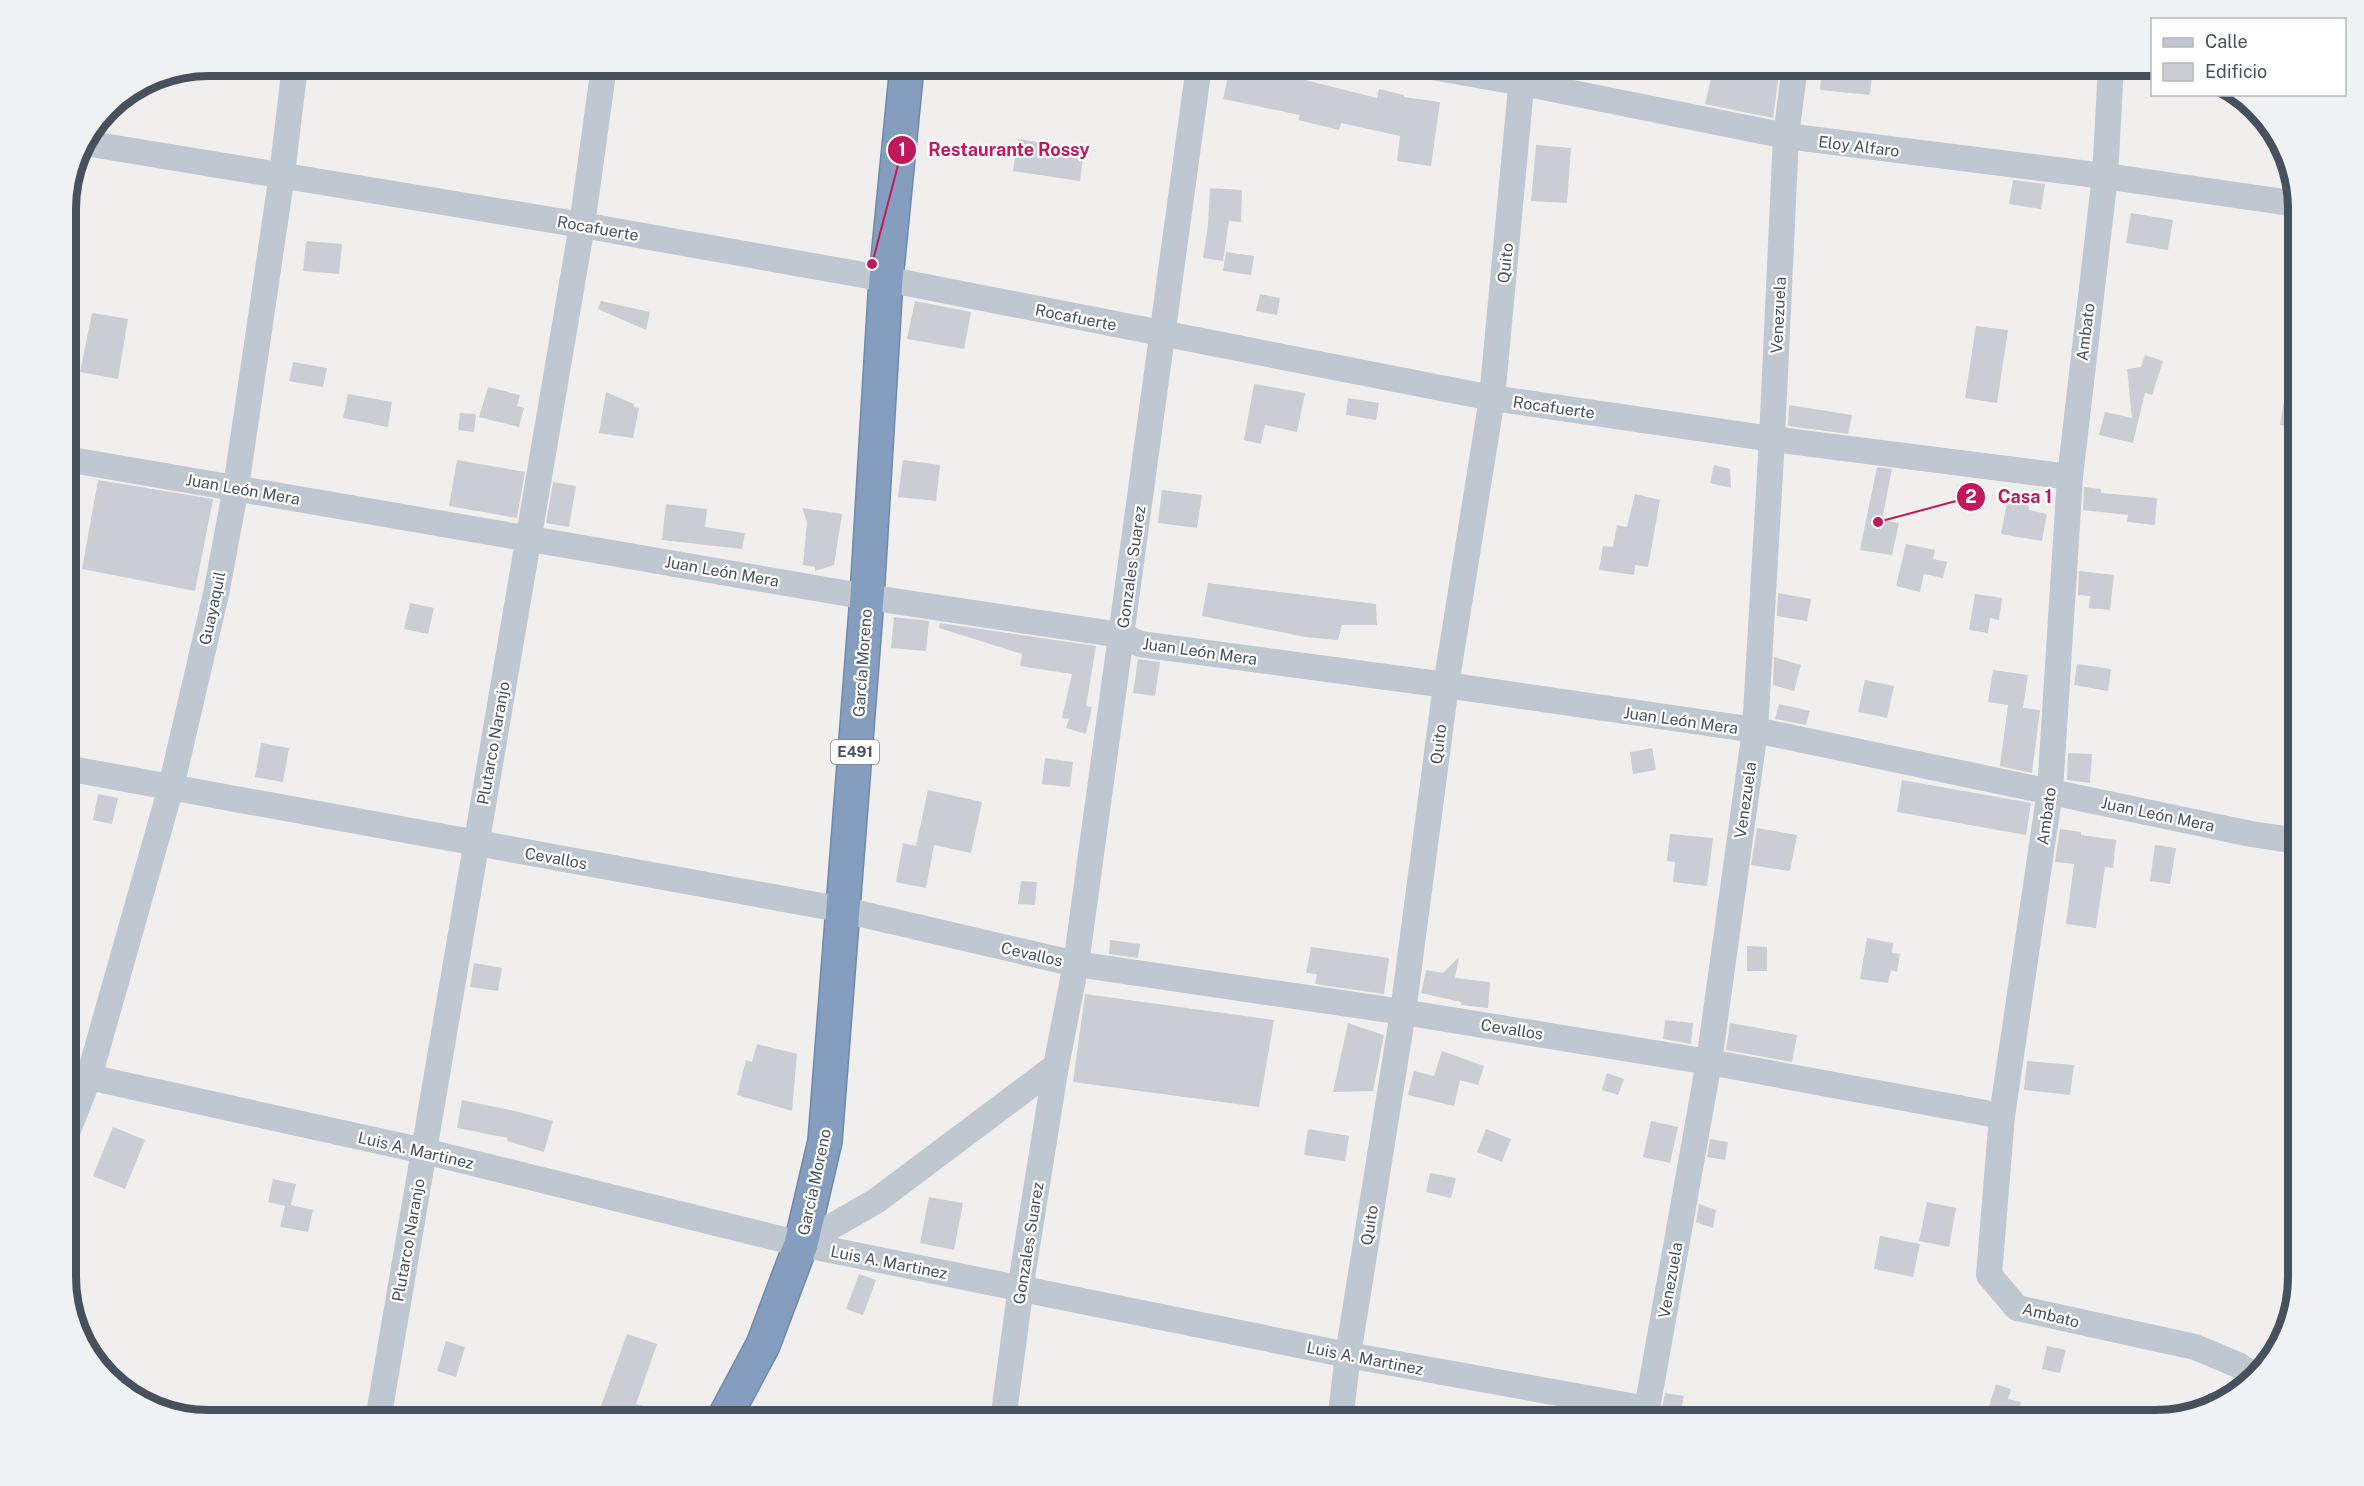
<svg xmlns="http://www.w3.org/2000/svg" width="2364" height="1486" font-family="'Public Sans',sans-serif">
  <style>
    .building { fill: #cacdd4 }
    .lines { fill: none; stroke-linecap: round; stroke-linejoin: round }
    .highway-casing { stroke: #7089aa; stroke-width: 36 }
    .minor { stroke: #bfc8d1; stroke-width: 26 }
    .highway { stroke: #859ebf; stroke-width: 33 }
    .labels { text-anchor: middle; stroke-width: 4.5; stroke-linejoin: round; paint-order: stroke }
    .shield { fill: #fff; stroke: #7e858e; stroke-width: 1.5 }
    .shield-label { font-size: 15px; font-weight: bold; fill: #46515d }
    .street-label { font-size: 16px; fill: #46515d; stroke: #fff }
    .rim { fill: none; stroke: #46515d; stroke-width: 8 }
    .leader { fill: none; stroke: #c2185b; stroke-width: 2 }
    .callout-dot { fill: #c2185b; stroke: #fff; stroke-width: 2 }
    .mark-label { font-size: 18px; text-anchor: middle; font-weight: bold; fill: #fff }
    .callout-label { font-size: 18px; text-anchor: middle; font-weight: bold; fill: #c2185b; stroke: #fff; stroke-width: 4.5; stroke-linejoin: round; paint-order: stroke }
  </style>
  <rect width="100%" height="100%" fill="#f1efee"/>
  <g class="building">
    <path d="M1230,66H1243L1285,75L1377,98L1379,89L1404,95V97L1440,102L1431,166L1397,161L1400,136L1341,123L1339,130L1298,120L1300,115L1223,99Z"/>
    <path d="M1714,66H1780L1773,118L1705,104Z"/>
    <path d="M1822,66H1873L1870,95L1820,90Z"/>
    <path d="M1018,139L1084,149L1080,181L1013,171Z"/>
    <path d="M1536,145L1571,148L1567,203L1531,201Z"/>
    <path d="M2013,180L2045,184L2041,209L2009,204Z"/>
    <path d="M1210,188L1242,190L1241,222L1229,221L1223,261L1203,258L1208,225Z"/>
    <path d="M2131,213L2173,220L2168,250L2126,243Z"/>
    <path d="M306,241L342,244L339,274L303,271Z"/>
    <path d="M1226,252L1254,256L1251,275L1223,271Z"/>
    <path d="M1260,294L1280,298L1277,315L1256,311Z"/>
    <path d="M601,301L650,312L646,330L598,309Z"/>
    <path d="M915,301L971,312L964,349L907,339Z"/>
    <path d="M92,313L128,319L118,379L80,372Z"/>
    <path d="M1976,326L2008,330L1997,403L1965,398Z"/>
    <path d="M2145,355L2163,361L2152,395L2145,393L2133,443L2099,435L2105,412L2132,418L2127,369L2141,367Z"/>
    <path d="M293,362L327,368L323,387L289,381Z"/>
    <path d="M2289,370H2298V428L2280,425Z"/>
    <path d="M1254,384L1305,393L1297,432L1265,425L1261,444L1244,440Z"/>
    <path d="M488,387L520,395L517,406L524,408L519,427L479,417Z"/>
    <path d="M606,392L634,404V407L639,408L633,438L599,433Z"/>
    <path d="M348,394L392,402L388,427L343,418Z"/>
    <path d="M1348,398L1379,403L1376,420L1346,415Z"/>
    <path d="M1789,405L1852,415L1848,434L1788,426Z"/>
    <path d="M460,413L476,414L474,432L458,430Z"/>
    <path d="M457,460L525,472L517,518L449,506Z"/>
    <path d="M903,460L940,465L936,501L898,497Z"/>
    <path d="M1714,465L1730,469L1731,488L1710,483Z"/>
    <path d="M1877,467L1892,469L1882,520L1899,523L1892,555L1860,550Z"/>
    <path d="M98,480L213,499L195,591L82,569Z"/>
    <path d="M553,482L576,486L569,527L546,523Z"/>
    <path d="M2084,487L2101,489V493L2157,498L2155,525L2127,522L2128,515L2083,510Z"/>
    <path d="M1162,490L1202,495L1197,528L1158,523Z"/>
    <path d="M1635,494L1660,500L1648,567L1635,565L1634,575L1599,570L1603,546L1613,547L1617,525L1627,527Z"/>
    <path d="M2008,497L2028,500L2029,510L2047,514L2042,541L2001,534Z"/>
    <path d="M666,504L707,509L705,527L745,533L742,549L662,540Z"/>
    <path d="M802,508L842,514L834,565L815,571V567L803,565L807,522Z"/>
    <path d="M1906,544L1935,550L1933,559L1947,562L1943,578L1924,574L1920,592L1896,586Z"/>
    <path d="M2079,571L2114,575L2110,610L2089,608L2090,596L2078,595Z"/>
    <path d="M1208,583L1376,604L1377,625H1342L1338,640L1305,637L1202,616Z"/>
    <path d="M1778,593L1811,599L1807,621L1777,616Z"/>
    <path d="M1975,594L2002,598L1999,620L1990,618L1988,633L1969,630Z"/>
    <path d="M410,603L434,608L428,634L404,629Z"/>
    <path d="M894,617L929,621L926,651L891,648Z"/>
    <path d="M940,623L1096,646L1086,706L1092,707L1086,734L1066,728L1069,719L1062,718L1072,674L1020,666L1022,654L939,628Z"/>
    <path d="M1774,657L1801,665L1794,691L1773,685Z"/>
    <path d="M1138,659L1160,662L1155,696L1133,693Z"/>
    <path d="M2077,664L2111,669L2108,691L2074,685Z"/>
    <path d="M1993,670L2028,675L2023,708L2040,710L2032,773L2000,766L2008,705L1988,702Z"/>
    <path d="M1865,680L1894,686L1887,718L1858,712Z"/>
    <path d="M1779,704L1810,711L1806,725L1775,719Z"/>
    <path d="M261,743L289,748L283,782L255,777Z"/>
    <path d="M1652,748L1656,770L1633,774L1630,752Z"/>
    <path d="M2068,753L2092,754L2090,783L2067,780Z"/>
    <path d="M1045,758L1073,762L1070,787L1042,784Z"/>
    <path d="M1902,780L2031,803L2026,835L1897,812Z"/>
    <path d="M928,790L982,802L971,853L934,845L926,888L896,882L903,843L916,846Z"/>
    <path d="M98,794L118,798L112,824L93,820Z"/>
    <path d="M1757,828L1797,835L1790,871L1751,865Z"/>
    <path d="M2060,829L2081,832V835L2116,840L2113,868L2105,867L2096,928L2066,924L2074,864L2055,862Z"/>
    <path d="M1670,834L1713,838L1707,886L1673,882L1675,862L1667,861Z"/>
    <path d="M2155,845L2176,848L2170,884L2150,881Z"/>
    <path d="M1021,881L1037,882L1035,905L1018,904Z"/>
    <path d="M1867,938L1893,943L1892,953L1900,954L1897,972L1891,970L1888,983L1860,979Z"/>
    <path d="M1110,940L1140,944L1138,958L1109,954Z"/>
    <path d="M1747,946L1767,947V971H1747Z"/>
    <path d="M1311,947L1389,958L1384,994L1315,984L1317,974L1306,973Z"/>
    <path d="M1459,957L1455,978L1490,982L1488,1008L1461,1005V1002L1421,993L1426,970L1443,973Z"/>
    <path d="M474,963L502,968L498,991L470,987Z"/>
    <path d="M1085,994L1274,1020L1259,1107L1073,1082Z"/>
    <path d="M1665,1020L1693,1023L1691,1044L1663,1039Z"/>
    <path d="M1348,1023L1384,1035L1373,1091L1333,1092Z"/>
    <path d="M1730,1023L1797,1035L1792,1062L1726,1050Z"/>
    <path d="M757,1044L797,1054L792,1111L737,1095L746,1060L752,1062Z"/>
    <path d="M1442,1051L1484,1066L1478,1085L1460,1080L1454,1106L1408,1095L1414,1071L1434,1076Z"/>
    <path d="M2027,1061L2074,1065L2070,1095L2024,1090Z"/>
    <path d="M1607,1073L1624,1079L1618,1095L1602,1090Z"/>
    <path d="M462,1100L515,1111L553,1121L544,1152L507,1141L508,1138L457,1128Z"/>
    <path d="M1651,1121L1678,1127L1670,1163L1643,1157Z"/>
    <path d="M113,1127L145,1140L125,1189L93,1176Z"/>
    <path d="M1308,1129L1349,1136L1345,1161L1304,1155Z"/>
    <path d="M1486,1129L1511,1139L1502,1162L1477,1152Z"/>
    <path d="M1710,1139L1728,1142L1725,1160L1707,1157Z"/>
    <path d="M1430,1173L1456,1178L1451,1198L1426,1192Z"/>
    <path d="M273,1179L296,1184L291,1205L313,1210L308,1232L280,1227L285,1206L268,1202Z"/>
    <path d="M929,1197L963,1203L954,1250L920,1243Z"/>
    <path d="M1927,1202L1956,1208L1949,1247L1919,1241Z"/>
    <path d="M1699,1204L1716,1210L1713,1228L1696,1222Z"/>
    <path d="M1880,1236L1920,1244L1913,1277L1874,1269Z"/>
    <path d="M859,1274L876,1280L863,1315L846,1309Z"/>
    <path d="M627,1334L657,1344L636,1404L643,1406L638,1420H616L598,1414Z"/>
    <path d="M446,1341L465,1347L456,1377L437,1371Z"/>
    <path d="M2047,1346L2066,1350L2060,1373L2042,1369Z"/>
    <path d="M1996,1384L2011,1389L2008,1399L2021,1402L2016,1418L2003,1414L2001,1420H1985Z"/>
    <path d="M1665,1393L1684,1396L1680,1417L1661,1413Z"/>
  </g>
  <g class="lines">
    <defs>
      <path id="highway" d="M723,1420L763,1345L801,1244L825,1141L867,597L886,279L907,66"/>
    </defs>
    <use href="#highway" class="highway-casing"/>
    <g class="minor">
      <path d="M1426,66L1523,83L1786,136L2105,176L2297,204"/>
      <path d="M2111,66L2105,176L2070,477L2050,791L2002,1116L1989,1275L2017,1308L2195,1347L2238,1365L2253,1375"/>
      <path d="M85,143L582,225L886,279L1492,398L1772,439L2070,477"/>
      <path d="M66,459L867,597L1121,635L1140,644L1446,685L1755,730L2251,834L2298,841"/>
      <path d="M66,768L844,910L1076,964L1403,1012L1709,1062L2002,1116"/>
      <path d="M66,1072L424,1151L801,1244L1348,1355L1647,1409"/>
      <path d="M66,1135L89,1077L171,787L216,594L236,487L282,174L295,66"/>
      <path d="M801,1244L876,1201L1056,1066L1076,964L1199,66"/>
      <path d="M378,1420L582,225L604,66"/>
      <path d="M1003,1420L1023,1271L1056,1066"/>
      <path d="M1340,1420L1348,1355L1403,1012L1446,685L1492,398L1523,66"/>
      <path d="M1645,1420L1709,1062L1755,730L1772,439L1786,136L1795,66"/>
    </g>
    <use href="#highway" class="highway"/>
  </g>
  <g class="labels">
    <rect class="shield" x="831" y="740" width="48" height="24" rx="4.5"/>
    <g class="shield-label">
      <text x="855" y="757">E491</text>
    </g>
    <g class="street-label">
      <text transform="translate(1859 146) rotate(7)" y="6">Eloy Alfaro</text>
      <text transform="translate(598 228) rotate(10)" y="6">Rocafuerte</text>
      <text transform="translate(1505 263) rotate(-84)" y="6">Quito</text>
      <text transform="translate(1778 315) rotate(-87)" y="6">Venezuela</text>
      <text transform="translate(1076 317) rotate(11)" y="6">Rocafuerte</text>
      <text transform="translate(2085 332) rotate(-83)" y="6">Ambato</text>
      <text transform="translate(1554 407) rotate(8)" y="6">Rocafuerte</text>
      <text transform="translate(243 489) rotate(10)" y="6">Juan León Mera</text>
      <text transform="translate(1131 567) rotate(-82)" y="6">Gonzales Suarez</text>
      <text transform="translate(722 571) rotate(10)" y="6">Juan León Mera</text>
      <text transform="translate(212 608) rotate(-78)" y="6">Guayaquil</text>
      <text transform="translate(1200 651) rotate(8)" y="6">Juan León Mera</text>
      <text transform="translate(862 663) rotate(-86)" y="6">García Moreno</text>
      <text transform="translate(1681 720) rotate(8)" y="6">Juan León Mera</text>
      <text transform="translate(493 743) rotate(-80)" y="6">Plutarco Naranjo</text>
      <text transform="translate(1438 744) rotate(-83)" y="6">Quito</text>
      <text transform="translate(1745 800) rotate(-82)" y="6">Venezuela</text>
      <text transform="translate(2158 814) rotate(12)" y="6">Juan León Mera</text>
      <text transform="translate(2046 816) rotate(-82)" y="6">Ambato</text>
      <text transform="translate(556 858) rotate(10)" y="6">Cevallos</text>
      <text transform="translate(1032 954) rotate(13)" y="6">Cevallos</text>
      <text transform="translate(1512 1029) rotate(9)" y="6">Cevallos</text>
      <text transform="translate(416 1150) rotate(13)" y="6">Luis A. Martinez</text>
      <text transform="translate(814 1182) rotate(-78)" y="6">García Moreno</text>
      <text transform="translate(1369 1225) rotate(-81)" y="6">Quito</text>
      <text transform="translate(408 1240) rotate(-80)" y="6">Plutarco Naranjo</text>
      <text transform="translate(1028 1243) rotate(-81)" y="6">Gonzales Suarez</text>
      <text transform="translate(889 1262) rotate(11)" y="6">Luis A. Martinez</text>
      <text transform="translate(1670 1280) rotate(-80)" y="6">Venezuela</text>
      <text transform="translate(2051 1315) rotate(14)" y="6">Ambato</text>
      <text transform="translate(1365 1358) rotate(11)" y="6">Luis A. Martinez</text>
    </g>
  </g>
  <path d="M0 0H2364V1486H0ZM209 76H2155A133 133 0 0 1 2288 209V1277A133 133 0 0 1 2155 1410H209A133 133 0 0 1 76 1277V209A133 133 0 0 1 209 76Z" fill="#f0f1f2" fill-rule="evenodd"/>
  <path class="rim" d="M209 76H2155A133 133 0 0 1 2288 209V1277A133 133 0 0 1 2155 1410H209A133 133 0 0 1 76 1277V209A133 133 0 0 1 209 76Z"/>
  <path class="leader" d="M872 264L902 150M1878 522L1971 497"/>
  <g class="callout-dot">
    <circle cx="872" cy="264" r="6"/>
    <circle cx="1878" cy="522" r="6"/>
    <circle cx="902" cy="150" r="15"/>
    <circle cx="1971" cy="497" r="15"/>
  </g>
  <g class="mark-label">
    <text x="902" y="156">1</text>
    <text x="1971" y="503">2</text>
  </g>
  <g class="callout-label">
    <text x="1009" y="156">Restaurante Rossy</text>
    <text x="2025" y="503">Casa 1</text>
  </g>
  <rect x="2151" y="18" width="195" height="78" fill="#ffffff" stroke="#b5b9be" stroke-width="1.5"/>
  <rect x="2163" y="38" width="30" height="9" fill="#bfc8d1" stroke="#b5b9be" stroke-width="1.5"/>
  <text x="2205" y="48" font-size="18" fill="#46515d">Calle</text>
  <rect x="2163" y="63" width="30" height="18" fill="#cacdd4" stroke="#b5b9be" stroke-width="1.5"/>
  <text x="2205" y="78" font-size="18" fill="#46515d">Edificio</text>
</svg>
